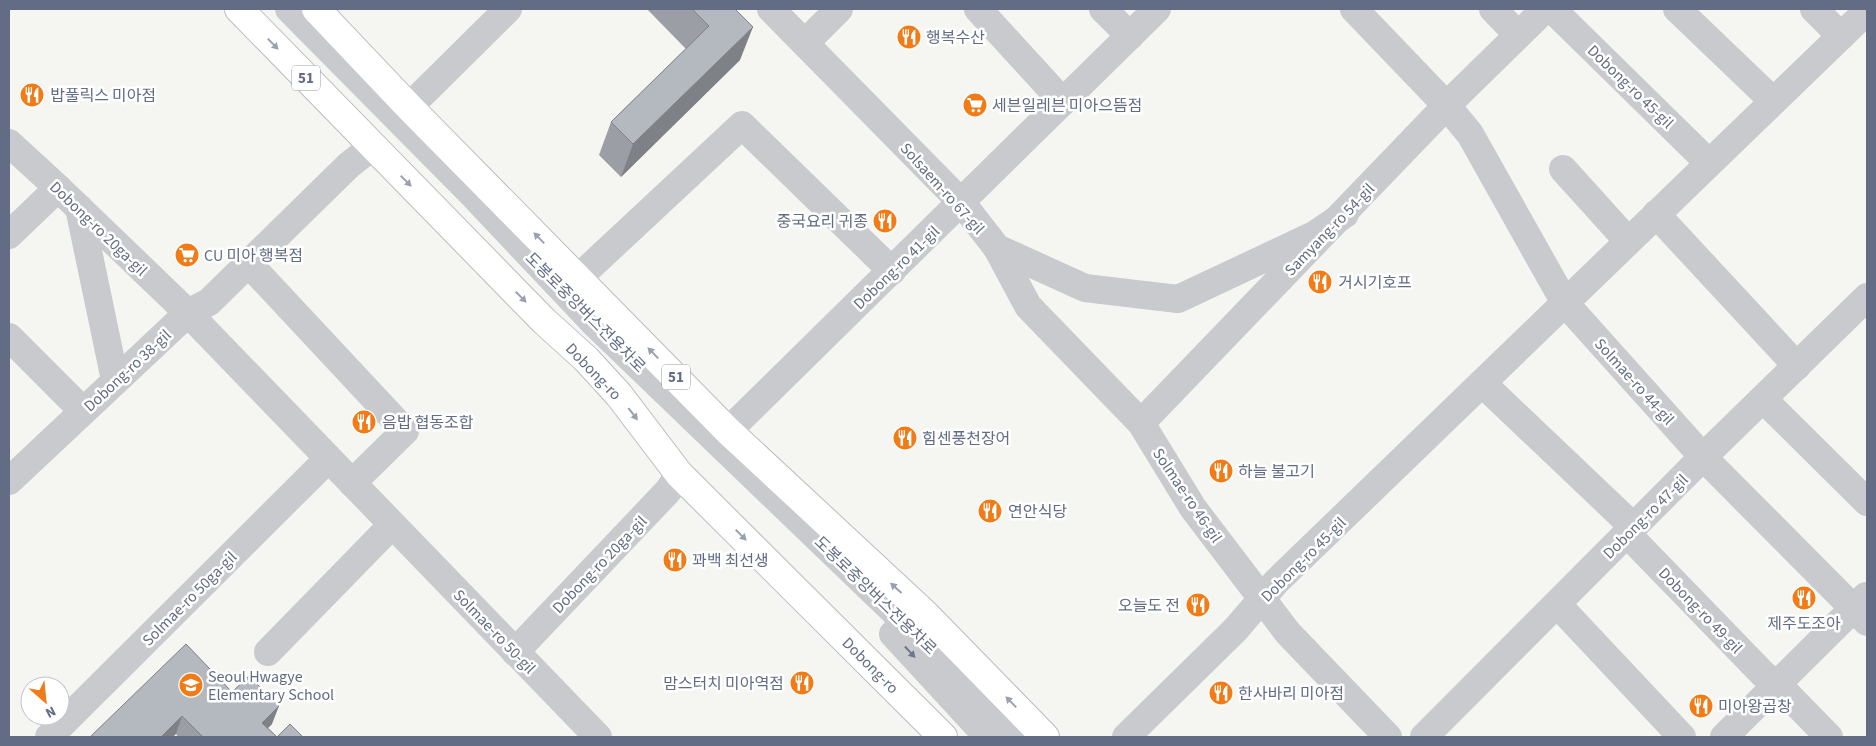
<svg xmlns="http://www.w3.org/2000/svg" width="1876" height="746" font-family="'Source Sans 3','Noto Sans KR',sans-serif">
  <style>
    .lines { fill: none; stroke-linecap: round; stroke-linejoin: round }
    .major-casing { stroke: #babcc1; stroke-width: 30 }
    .minor { stroke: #c8cace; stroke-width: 28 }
    .major { stroke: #fff; stroke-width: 28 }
    .wall { fill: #9b9ea4 }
    .shaded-wall { fill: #7e8186 }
    .building { fill: #b4b8bf; stroke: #7e8186 }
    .oneway { fill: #99a0b0 }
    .oneway2 { fill: #6c768c }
    .labels { text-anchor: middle; stroke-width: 5; stroke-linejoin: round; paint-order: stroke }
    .shield { fill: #fff; stroke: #9199aa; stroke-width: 1 }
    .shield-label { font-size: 15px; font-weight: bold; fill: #626d85 }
    .poi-label { font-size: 16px; fill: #626d85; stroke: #fff; text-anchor: start }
    .street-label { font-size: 16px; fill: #626d85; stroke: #fff }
  </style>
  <rect width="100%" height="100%" fill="#f5f6f1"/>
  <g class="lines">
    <defs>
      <g id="major">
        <path d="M239,9L544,321L586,359L619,395L679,474L943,737"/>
        <path d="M316,9L409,107L728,431L925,614L1045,737"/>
      </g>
    </defs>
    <use href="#major" class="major-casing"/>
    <g class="minor">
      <path d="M289,9L473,195L595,324L958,673L1016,737"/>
      <path d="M771,9L962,203L997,248L1085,288L1178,299L1314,235L1345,214"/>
      <path d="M978,9L1063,102"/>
      <path d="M1103,9L1130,36"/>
      <path d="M1354,9L1447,106L1470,134L1565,303L1703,457L1867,622"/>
      <path d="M1493,9L1518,35"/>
      <path d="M1552,9L1709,163"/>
      <path d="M1677,9L1773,101"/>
      <path d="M1814,9L1841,36"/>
      <path d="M805,43L839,9"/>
      <path d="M409,107L508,9"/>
      <path d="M9,143L58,188L188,313L598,737"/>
      <path d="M1563,169L1628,241"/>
      <path d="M79,208L115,380"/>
      <path d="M1656,214L1797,366"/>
      <path d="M9,235L58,188"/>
      <path d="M997,248L1028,306L1141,423L1193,508L1288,633L1388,737"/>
      <path d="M249,264L405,431L352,483"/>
      <path d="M578,278L742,125L892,271"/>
      <path d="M9,337L83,411"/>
      <path d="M1482,383L1624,518L1636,543L1763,674L1788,695L1829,737"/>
      <path d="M1763,399L1867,502"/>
      <path d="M1141,423L1451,101L1545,9"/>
      <path d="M728,431L1157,9"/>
      <path d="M9,481L188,313L209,302L349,165L372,147"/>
      <path d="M1557,604L1682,737"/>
      <path d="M893,634L988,737"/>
      <path d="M268,652L392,525"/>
      <path d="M515,652L668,491L679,474"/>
      <path d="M49,737L328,459"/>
      <path d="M1126,737L1236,629L1276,582L1867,11"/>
      <path d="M1424,737L1703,457L1867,297"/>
      <path d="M1724,737L1866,596"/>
    </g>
    <use href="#major" class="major"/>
  </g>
  <g class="wall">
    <path d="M647,9H735L740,60L621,177L599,155L611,122L686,49Z"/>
    <path d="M232,692L272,724L268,728L277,737H178L176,734L90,737Z"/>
  </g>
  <g class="shaded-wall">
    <path d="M753,27L740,60L621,177L633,144Z"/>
    <path d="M279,706L272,724L259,737L262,723Z"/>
    <path d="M182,716L176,734L173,737H161Z"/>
  </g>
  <g class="building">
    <path d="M692,9H735L753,27L633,144L611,122L709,26Z"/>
    <path d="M186,644L232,692L249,676L279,706L262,723L277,737H203L182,716L161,737H90Z"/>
    <path d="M290,724L303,737H277Z"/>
  </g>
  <defs><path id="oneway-solid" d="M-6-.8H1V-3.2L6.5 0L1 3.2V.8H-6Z" transform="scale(1.25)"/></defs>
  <g class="oneway">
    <use href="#oneway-solid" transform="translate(273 44) rotate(46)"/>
    <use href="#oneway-solid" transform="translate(406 181) rotate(45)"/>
    <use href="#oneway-solid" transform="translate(539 238) rotate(-134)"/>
    <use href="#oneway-solid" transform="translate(521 297) rotate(45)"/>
    <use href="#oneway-solid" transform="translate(653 353) rotate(-134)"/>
    <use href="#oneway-solid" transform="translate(633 414) rotate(52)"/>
    <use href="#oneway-solid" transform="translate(741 535) rotate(45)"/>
    <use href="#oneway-solid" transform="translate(896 588) rotate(-138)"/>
    <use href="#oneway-solid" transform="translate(1011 702) rotate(-134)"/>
  </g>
  <use class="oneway2" href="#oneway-solid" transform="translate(910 652) rotate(47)"/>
  <defs>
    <symbol id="restaurant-disc" viewBox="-11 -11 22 22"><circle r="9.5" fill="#f17b16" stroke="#fff"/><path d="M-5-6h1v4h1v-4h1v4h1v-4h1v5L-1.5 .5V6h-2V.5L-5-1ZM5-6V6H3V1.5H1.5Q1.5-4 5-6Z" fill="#fff"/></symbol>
    <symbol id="supermarket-disc" viewBox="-11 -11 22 22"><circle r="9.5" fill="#f17b16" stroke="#fff"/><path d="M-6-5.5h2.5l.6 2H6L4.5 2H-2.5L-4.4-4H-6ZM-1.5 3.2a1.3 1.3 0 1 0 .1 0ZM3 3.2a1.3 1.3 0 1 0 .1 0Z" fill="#fff"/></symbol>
    <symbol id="school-disc" viewBox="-11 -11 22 22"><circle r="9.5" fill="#f17b16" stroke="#fff"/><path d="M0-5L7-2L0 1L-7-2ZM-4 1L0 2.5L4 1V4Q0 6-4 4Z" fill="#fff"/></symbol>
  </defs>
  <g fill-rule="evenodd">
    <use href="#restaurant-disc" x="895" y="23" width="28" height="28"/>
    <use href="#restaurant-disc" x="18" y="81" width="28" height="28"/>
    <use href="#supermarket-disc" x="961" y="91" width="28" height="28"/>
    <use href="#restaurant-disc" x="871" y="207" width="28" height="28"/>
    <use href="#supermarket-disc" x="173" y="241" width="28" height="28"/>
    <use href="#restaurant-disc" x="1306" y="268" width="28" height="28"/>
    <use href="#restaurant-disc" x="350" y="408" width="28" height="28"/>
    <use href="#restaurant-disc" x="891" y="424" width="28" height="28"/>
    <use href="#restaurant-disc" x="1207" y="457" width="28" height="28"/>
    <use href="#restaurant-disc" x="976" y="497" width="28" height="28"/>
    <use href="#restaurant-disc" x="661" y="546" width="28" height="28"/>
    <use href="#restaurant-disc" x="1790" y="584" width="28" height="28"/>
    <use href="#restaurant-disc" x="1184" y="591" width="28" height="28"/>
    <use href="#restaurant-disc" x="788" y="669" width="28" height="28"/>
    <use href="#school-disc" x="177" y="671" width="28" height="28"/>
    <use href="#restaurant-disc" x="1207" y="679" width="28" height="28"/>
    <use href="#restaurant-disc" x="1687" y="692" width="28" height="28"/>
  </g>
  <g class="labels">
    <g class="shield">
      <rect x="292" y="65.5" width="28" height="25" rx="4"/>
      <rect x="662" y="364.5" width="28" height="25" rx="4"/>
    </g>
    <g class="shield-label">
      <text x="306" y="83">51</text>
      <text x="676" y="382">51</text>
    </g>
    <g class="poi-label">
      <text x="926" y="43">행복수산</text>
      <text x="50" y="101">밥풀릭스 미아점</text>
      <text x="992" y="111">세븐일레븐 미아으뜸점</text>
      <text x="868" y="227" text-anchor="end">중국요리 귀종</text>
      <text x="204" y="261">CU 미아 행복점</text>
      <text x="1338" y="288">거시기호프</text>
      <text x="382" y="428">음밥 협동조합</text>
      <text x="922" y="444">힘센풍천장어</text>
      <text x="1238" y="477">하늘 불고기</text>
      <text x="1008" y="517">연안식당</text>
      <text x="692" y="566">꽈백 최선생</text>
      <text x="1180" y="611" text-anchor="end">오늘도 전</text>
      <text x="1804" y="629" text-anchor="middle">제주도조아</text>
      <text x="208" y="682">Seoul Hwagye<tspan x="208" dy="18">Elementary School</tspan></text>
      <text x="784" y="689" text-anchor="end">맘스터치 미아역점</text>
      <text x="1238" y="699">한사바리 미아점</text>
      <text x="1718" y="712">미아왕곱창</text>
    </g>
    <g class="street-label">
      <text transform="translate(1631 86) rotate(44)" y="6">Dobong-ro 45-gil</text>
      <text transform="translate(943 188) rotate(48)" y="6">Solsaem-ro 67-gil</text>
      <text transform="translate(99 228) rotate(44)" y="6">Dobong-ro 20ga-gil</text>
      <text transform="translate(1329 229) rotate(-46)" y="6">Samyang-ro 54-gil</text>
      <text transform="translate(896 267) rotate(-44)" y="6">Dobong-ro 41-gil</text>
      <text transform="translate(586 312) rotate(45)" y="6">도봉로중앙버스전용차로</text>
      <text transform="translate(127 370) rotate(-43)" y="6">Dobong-ro 38-gil</text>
      <text transform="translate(594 371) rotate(46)" y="6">Dobong-ro</text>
      <text transform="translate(1635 381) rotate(48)" y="6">Solmae-ro 44-gil</text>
      <text transform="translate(1188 495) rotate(56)" y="6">Solmae-ro 46-gil</text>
      <text transform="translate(1645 516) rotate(-45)" y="6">Dobong-ro 47-gil</text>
      <text transform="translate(1303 559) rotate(-45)" y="6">Dobong-ro 45-gil</text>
      <text transform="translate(599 564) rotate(-46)" y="6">Dobong-ro 20ga-gil</text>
      <text transform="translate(876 595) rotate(44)" y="6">도봉로중앙버스전용차로</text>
      <text transform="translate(189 598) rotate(-45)" y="6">Solmae-ro 50ga-gil</text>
      <text transform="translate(1701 610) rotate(46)" y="6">Dobong-ro 49-gil</text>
      <text transform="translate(495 631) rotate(46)" y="6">Solmae-ro 50-gil</text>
      <text transform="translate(871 665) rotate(45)" y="6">Dobong-ro</text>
    </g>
  </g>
  <rect width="1876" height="746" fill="none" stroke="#626d85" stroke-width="20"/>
  <g transform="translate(45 701) rotate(153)"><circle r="24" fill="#ffffff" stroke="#c0c5ce"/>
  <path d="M0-4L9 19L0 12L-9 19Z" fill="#f17b16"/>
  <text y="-8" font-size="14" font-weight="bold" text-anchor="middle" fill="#626d85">N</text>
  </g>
</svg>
